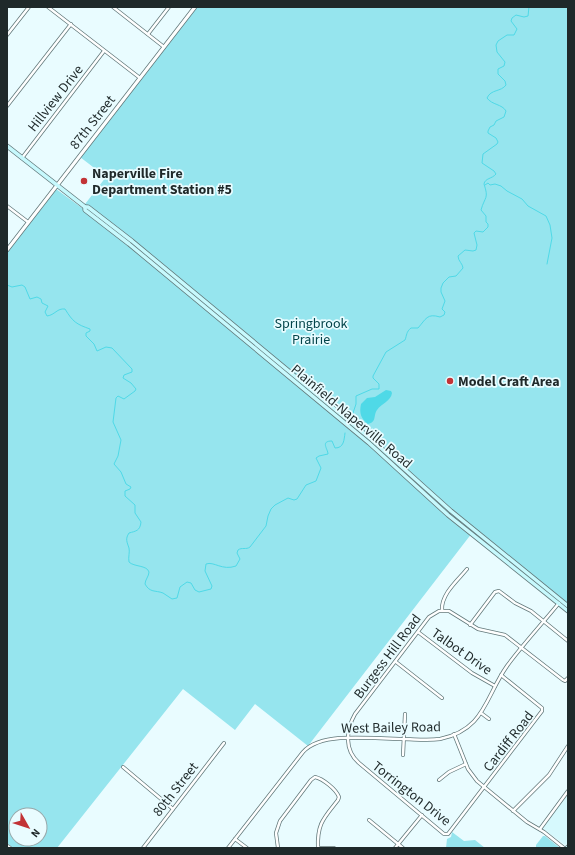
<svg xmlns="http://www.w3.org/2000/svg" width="575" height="855" font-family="'Source Sans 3',sans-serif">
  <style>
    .built { fill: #d6f9fd }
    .green { fill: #96e5ee; fill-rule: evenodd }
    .water { fill: #4fd9e7 }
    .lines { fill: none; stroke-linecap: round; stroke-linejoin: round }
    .stream { stroke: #4fd9e7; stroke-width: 1 }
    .minor-casing { stroke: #62787a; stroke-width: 4 }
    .tertiary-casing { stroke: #62787a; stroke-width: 4.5 }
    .secondary-casing { stroke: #62787a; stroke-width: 5 }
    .minor { stroke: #fff; stroke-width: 2.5 }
    .tertiary { stroke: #fff; stroke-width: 3 }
    .secondary { stroke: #c7f9fd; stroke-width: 3.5 }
    .poi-dot { fill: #c23336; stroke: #e9fcff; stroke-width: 1.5 }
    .labels { text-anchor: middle; stroke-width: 3.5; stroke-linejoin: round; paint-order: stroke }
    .street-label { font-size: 14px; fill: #1f292a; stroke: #e9fcff }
    .poi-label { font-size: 14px; font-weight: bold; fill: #1f292a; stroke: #e9fcff; text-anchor: start }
    .park-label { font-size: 14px; fill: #03444a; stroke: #e9fcff }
  </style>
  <rect width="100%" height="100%" fill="#e9fcff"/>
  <path class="built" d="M568,791V843L565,845L541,827Z"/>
  <g class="green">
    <path d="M196,7H568V604L556,598L555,599L472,533L308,746L255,704L235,730L183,689L57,848H13L7,843V252L56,189L82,208L106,177L80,157ZM16,815H40V839H16Z"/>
    <path d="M452,832L464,841L475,840L485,848H446L447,839L451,837Z"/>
    <path d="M543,836H545L560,848L536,847V845Z"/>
  </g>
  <path class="water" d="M386,390L391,391L392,393C391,401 382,403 377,410C373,416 377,422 368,424C361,419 359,413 361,404L367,398L375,397Z"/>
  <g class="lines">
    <g class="stream">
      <path d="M485,185L488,183L490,185L495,184L501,186L507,191L522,199L528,206L546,216L550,225L552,238L547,264"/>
      <path d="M7,285L12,287L22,285L25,287L30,299L37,297L41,299L42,303L48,306L45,312L47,316C55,315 57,308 65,309C73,322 76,324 90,329V331L86,333V336L94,344L97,351L106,347L112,348L132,369V372L124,375L123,378L131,383L136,389L135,391L124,399L118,396L116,398L113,422L121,440L118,456L114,464L121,472L126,484L131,487L130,489L125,491V496L135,505V513L141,522C140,531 136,531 129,533C125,539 127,542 129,548C130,552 128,557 129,562C134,567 147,565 149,572C149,576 145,580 145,584C150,593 155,590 163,593C166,595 169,597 172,599L177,598L180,587L187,582L191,583L195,590L199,592L211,589L212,586L205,571L206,564C214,561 222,571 236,566L240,559L237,553L238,550C242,547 246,550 250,547L266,526L268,516L271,509L275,505L288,498L294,500L297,499L306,485L316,481L321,468L316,458L319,456L328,454C328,449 320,441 332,441L335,448C344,448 344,440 345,433"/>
      <path d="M354,416L353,413L356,404V396L372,389H379V384L373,378V376L386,352L405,340C407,335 406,332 411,328H418C426,319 427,313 440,317L444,315L445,312L442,309L445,301L441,292V288L443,283L449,277L456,276L463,268C463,264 458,261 458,256L465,250L473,251L476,250L477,245L474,233L476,231L483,232L488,227V224L486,222V216L481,210C485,196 489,199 484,184C485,178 492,179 496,174L494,171L482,163L483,154L497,144L498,142L496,138L488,133V131L490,127L494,125L496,121L504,117L506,111C502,104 492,105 487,98C491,89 501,92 506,85L505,81L498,74V69L504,66L505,62L497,52L496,45L498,41L507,35H514L517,29L511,21L512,18L516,15L524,17L528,16L529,7"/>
    </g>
    <defs>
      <g id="minor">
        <path d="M48,7L140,78"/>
        <path d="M113,7L164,47"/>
        <path d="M148,34L169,7"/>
        <path d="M7,35L29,7"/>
        <path d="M7,106L71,24"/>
        <path d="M22,158L104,51"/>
        <path d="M7,206L28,222"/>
        <path d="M442,610C441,594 458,580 467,569"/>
        <path d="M470,625L495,592L499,591L515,603L531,611L568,641"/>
        <path d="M418,632L472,673L495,686"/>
        <path d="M396,662L442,698"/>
        <path d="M501,675L542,708V711L448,834H444L359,763C344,750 346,730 355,714L429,617L439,611H449L478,629L505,635L563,680L565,681L568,678"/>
        <path d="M481,713L489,719"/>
        <path d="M454,734L468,769L477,781L527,822L544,832L564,848"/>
        <path d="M403,755L405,714"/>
        <path d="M123,767L173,809"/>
        <path d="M439,780L449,772L466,764"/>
        <path d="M513,811L549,775L568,746"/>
        <path d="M369,820L403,848"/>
        <path d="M540,829L568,791"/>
        <path d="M235,839L247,848"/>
        <path d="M143,848L224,743"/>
        <path d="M228,848L303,752C312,742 327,739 340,738C360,737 380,738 401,739C414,739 427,741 440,739C485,730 485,697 507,666C523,644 542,624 559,603"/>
        <path d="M278,848L276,833L280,821L311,780L315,777C323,779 336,789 339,797L338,800C324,818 317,823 318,848"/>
        <path d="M318,848H334"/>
        <path d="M395,848L422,815"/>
      </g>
      <g id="tertiary">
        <path d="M7,250L195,7"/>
        <path d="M7,846L10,848"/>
      </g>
      <g id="secondary">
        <path d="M7,146L85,207V210L129,244L369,443L448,515L568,611"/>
        <path d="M85,207H88L132,241L372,440L451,511L568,606"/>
        <path d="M567,848L568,847"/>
      </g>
    </defs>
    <use href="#minor" class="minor-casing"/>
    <use href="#tertiary" class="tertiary-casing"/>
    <use href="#secondary" class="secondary-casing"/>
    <use href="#minor" class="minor"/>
    <use href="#tertiary" class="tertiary"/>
    <use href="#secondary" class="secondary"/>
  </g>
  <g class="poi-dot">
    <circle cx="84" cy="181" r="4"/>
    <circle cx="450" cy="381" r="4"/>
  </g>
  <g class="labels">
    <g class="street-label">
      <text transform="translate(55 98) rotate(-52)" y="5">Hillview Drive</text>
      <text transform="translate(92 122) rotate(-52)" y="5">87th Street</text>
      <text transform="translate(352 416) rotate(40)" y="5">Plainfield-Naperville Road</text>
      <text transform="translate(462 651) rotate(35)" y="5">Talbot Drive</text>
      <text transform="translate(387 656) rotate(-53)" y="5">Burgess Hill Road</text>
      <text transform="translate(391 727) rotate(-1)" y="5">West Bailey Road</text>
      <text transform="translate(508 741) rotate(-52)" y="5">Cardiff Road</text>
      <text transform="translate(175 789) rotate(-52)" y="5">80th Street</text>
      <text transform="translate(412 793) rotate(38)" y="5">Torrington Drive</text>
    </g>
    <g class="poi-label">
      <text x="92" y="178">Naperville Fire<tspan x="92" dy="16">Department Station #5</tspan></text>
      <text x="458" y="386">Model Craft Area</text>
    </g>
    <g class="park-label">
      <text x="311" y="328">Springbrook<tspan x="311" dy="16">Prairie</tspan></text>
    </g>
  </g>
  <rect width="575" height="855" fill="none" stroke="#1f292a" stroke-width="16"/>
  <g transform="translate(28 827) rotate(129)"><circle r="19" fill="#e9fcff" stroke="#98a8aa"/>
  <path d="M0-3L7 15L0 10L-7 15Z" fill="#c23336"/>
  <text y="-6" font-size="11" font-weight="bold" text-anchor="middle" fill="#1f292a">N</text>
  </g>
</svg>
